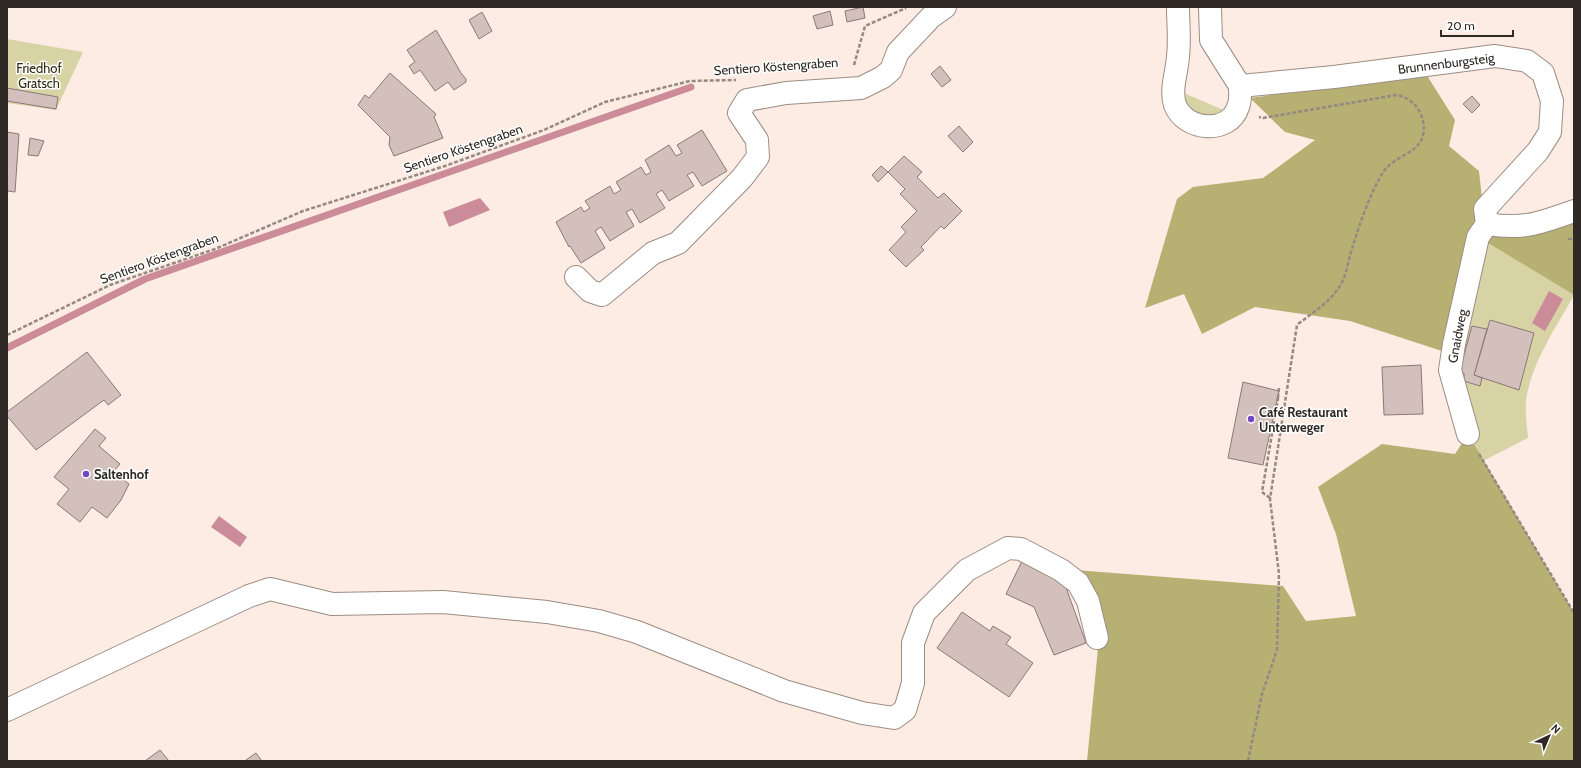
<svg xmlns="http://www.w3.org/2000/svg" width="1581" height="768" font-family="Cabin,sans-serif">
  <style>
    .green { fill: #d8d3a5 }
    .forest { fill: #b7b073 }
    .water { fill: #cc8b98 }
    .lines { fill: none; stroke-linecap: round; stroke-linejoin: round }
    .stream { stroke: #cc8b98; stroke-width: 7 }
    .building { fill: #d3c0bd; stroke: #8a7976 }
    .minor-casing { stroke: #9b8d84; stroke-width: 24 }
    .path { stroke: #948983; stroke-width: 2.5; stroke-dasharray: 4 2; stroke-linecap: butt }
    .minor { stroke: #fff; stroke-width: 22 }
    .poi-dot { fill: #7049c2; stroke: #fff; stroke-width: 1.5 }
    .labels { text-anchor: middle; stroke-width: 3; stroke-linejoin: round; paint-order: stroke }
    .street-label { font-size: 13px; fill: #2f2926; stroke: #fff }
    .park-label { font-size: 13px; fill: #2d2a0e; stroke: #fff }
    .poi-label { font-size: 13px; font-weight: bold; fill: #2f2926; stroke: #fff; text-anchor: start }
  </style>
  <rect width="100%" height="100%" fill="#fcece3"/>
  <g class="green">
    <path d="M7,39L83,52L56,110L7,103Z"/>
    <path d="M1179,91L1226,111L1207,118L1186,110Z"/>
    <path d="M1478,237L1574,295C1556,328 1531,363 1526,401C1525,413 1527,426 1528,438L1483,461L1468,434L1450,370Z"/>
  </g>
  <g class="forest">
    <path d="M1426,74L1455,120L1449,146L1479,171L1483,208L1448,353L1350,321L1255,307L1202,334L1184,294L1145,308L1177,199L1193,187L1263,178L1315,140L1285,132L1250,98Z"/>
    <path d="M1574,211V295L1478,237Z"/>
    <path d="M1468,434L1574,613V761H1087L1099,638L1062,569L1283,586L1306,621L1356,616L1336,534L1318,487L1382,444L1455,454Z"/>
  </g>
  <g class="water">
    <path d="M480,198L490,210L449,227L443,212Z"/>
    <path d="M1549,291L1563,299L1545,331L1532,323Z"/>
    <path d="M219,516L247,537L240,547L211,527Z"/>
  </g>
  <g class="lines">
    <path class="stream" d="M7,348L145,279L691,87"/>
  </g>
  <g class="building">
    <path d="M863,7L865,18L847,22L845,11Z"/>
    <path d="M830,11L833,25L817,29L813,16Z"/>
    <path d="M482,12L492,31L479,39L469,20Z"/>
    <path d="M436,30L461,73L466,79V82L454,90L448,82L435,91L420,70L414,74L409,66L415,62L407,50Z"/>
    <path d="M940,66L951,80L942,87L931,74Z"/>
    <path d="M390,73L436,114L434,117L443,138L394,156L389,145L390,137L358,105L365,95L369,98Z"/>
    <path d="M7,88L58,97L56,109L7,101Z"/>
    <path d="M1472,96L1480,105L1472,113L1463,104Z"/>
    <path d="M959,126L973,142L963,152L948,136Z"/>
    <path d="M702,130L727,171L702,186L693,172L687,175L694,186L669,201L662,190L656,194L665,208L640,223L632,209L626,212L634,226L610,241L601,227L595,231L605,248L581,263L570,246L569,247L556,222L581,207L584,212L590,208L585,201L610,186L614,194L621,190L616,182L641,167L646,175L651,172L645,160L669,145L676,156L682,153L677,145Z"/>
    <path d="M7,132L19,134L15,192L7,191Z"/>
    <path d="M30,138L44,141L38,156L28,155Z"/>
    <path d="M904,156L922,172L917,177L938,198L944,193L962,211L944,229L941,226L921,247L924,250L906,267L889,250L906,232L901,227L917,211L900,194L905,189L888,172Z"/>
    <path d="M881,166L888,172L878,182L872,175Z"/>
    <path d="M1490,320L1534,333L1519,390L1474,375Z"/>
    <path d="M1472,326L1487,329L1474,375L1482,378L1480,386L1467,382L1464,380V373H1459Z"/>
    <path d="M87,352L121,395L108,405L104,400L36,450L7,416V412Z"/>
    <path d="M1421,365L1423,414L1384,415L1382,367Z"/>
    <path d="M1243,382L1279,391L1263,465L1228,458Z"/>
    <path d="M95,429L106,438L99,446L120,464L113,472L129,484L121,500L107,518L92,507L80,522L57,504L69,489L54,477Z"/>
    <path d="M1022,561L1064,582L1086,643L1054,655L1034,607L1006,594Z"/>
    <path d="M962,612L990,631L993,626L1011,637L1006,644L1033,663L1009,697L937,648Z"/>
    <path d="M160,750L169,761H145Z"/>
    <path d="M256,753L262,761H245L246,760Z"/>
  </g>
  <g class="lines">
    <defs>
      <g id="minor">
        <path d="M1178,7C1178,23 1180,40 1178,56C1177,73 1170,89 1175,105C1185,131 1229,135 1238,107C1241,101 1240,92 1240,86"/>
        <path d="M1210,7L1211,40L1240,86"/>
        <path d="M1240,86L1334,77L1495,56L1527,61L1543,73L1552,101L1550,132L1538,151L1485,209L1487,224"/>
        <path d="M1487,224C1524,230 1540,223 1574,211"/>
        <path d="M576,277L590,291L602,295L653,253L678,243L742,178L758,157L757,140L739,113L747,100L786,93L861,88L883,77L891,70L898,52L931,17L945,7"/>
        <path d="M1468,434L1450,370L1454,344L1478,237L1487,224"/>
        <path d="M7,710L249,596L270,589L332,604L443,602L547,612L599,621L637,632L784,691L862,713L894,718L905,710L913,683V643L924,613L967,570L1008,548L1021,549L1061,570L1078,583L1088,601L1097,638"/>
      </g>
    </defs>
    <use href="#minor" class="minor-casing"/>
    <g class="path">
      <path d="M854,65L865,26L906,8"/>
      <path d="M1568,239H1574"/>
      <path d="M7,335L110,285L215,249L303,211L445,166L544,130L605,102L690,81L736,80"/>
      <path d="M1278,398L1279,388"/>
      <path d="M1479,454L1574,613"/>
      <path d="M1270,498L1262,492L1278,399L1276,397"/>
      <path d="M1248,761L1262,694L1277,650L1279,574L1270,499L1297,325C1313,312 1331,302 1341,284C1347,274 1348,260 1352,249C1358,228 1372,188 1384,171C1394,156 1419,154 1423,135C1427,116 1414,97 1396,95L1263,118L1259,117"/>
    </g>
    <use href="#minor" class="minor"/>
  </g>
  <g class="poi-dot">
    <circle cx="1251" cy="419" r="4"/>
    <circle cx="86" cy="474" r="4"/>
  </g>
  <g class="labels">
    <g class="street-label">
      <text transform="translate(1446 63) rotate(-7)" y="5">Brunnenburgsteig</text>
      <text transform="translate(776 66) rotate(-4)" y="5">Sentiero Köstengraben</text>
      <text transform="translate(463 148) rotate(-19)" y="5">Sentiero Köstengraben</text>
      <text transform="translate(159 258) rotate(-20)" y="5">Sentiero Köstengraben</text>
      <text transform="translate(1457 336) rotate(-79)" y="5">Gnaidweg</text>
    </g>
    <g class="park-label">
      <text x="39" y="73">Friedhof<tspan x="39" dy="15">Gratsch</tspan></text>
    </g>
    <g class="poi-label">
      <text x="1259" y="417">Café Restaurant<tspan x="1259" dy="15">Unterweger</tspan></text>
      <text x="94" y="479">Saltenhof</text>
    </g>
  </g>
  <rect width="1581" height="768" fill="none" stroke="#2f2926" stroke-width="16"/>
  <g transform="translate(1549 736) rotate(44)" stroke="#ffffff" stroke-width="3" paint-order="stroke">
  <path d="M0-3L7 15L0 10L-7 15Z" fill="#2f2926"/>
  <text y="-6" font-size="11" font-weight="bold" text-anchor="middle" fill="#2f2926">N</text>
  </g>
  <path d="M1441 30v6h72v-6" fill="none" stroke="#2f2926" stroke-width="2"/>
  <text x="1447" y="30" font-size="12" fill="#2f2926" stroke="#ffffff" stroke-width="3" paint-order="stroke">20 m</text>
</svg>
